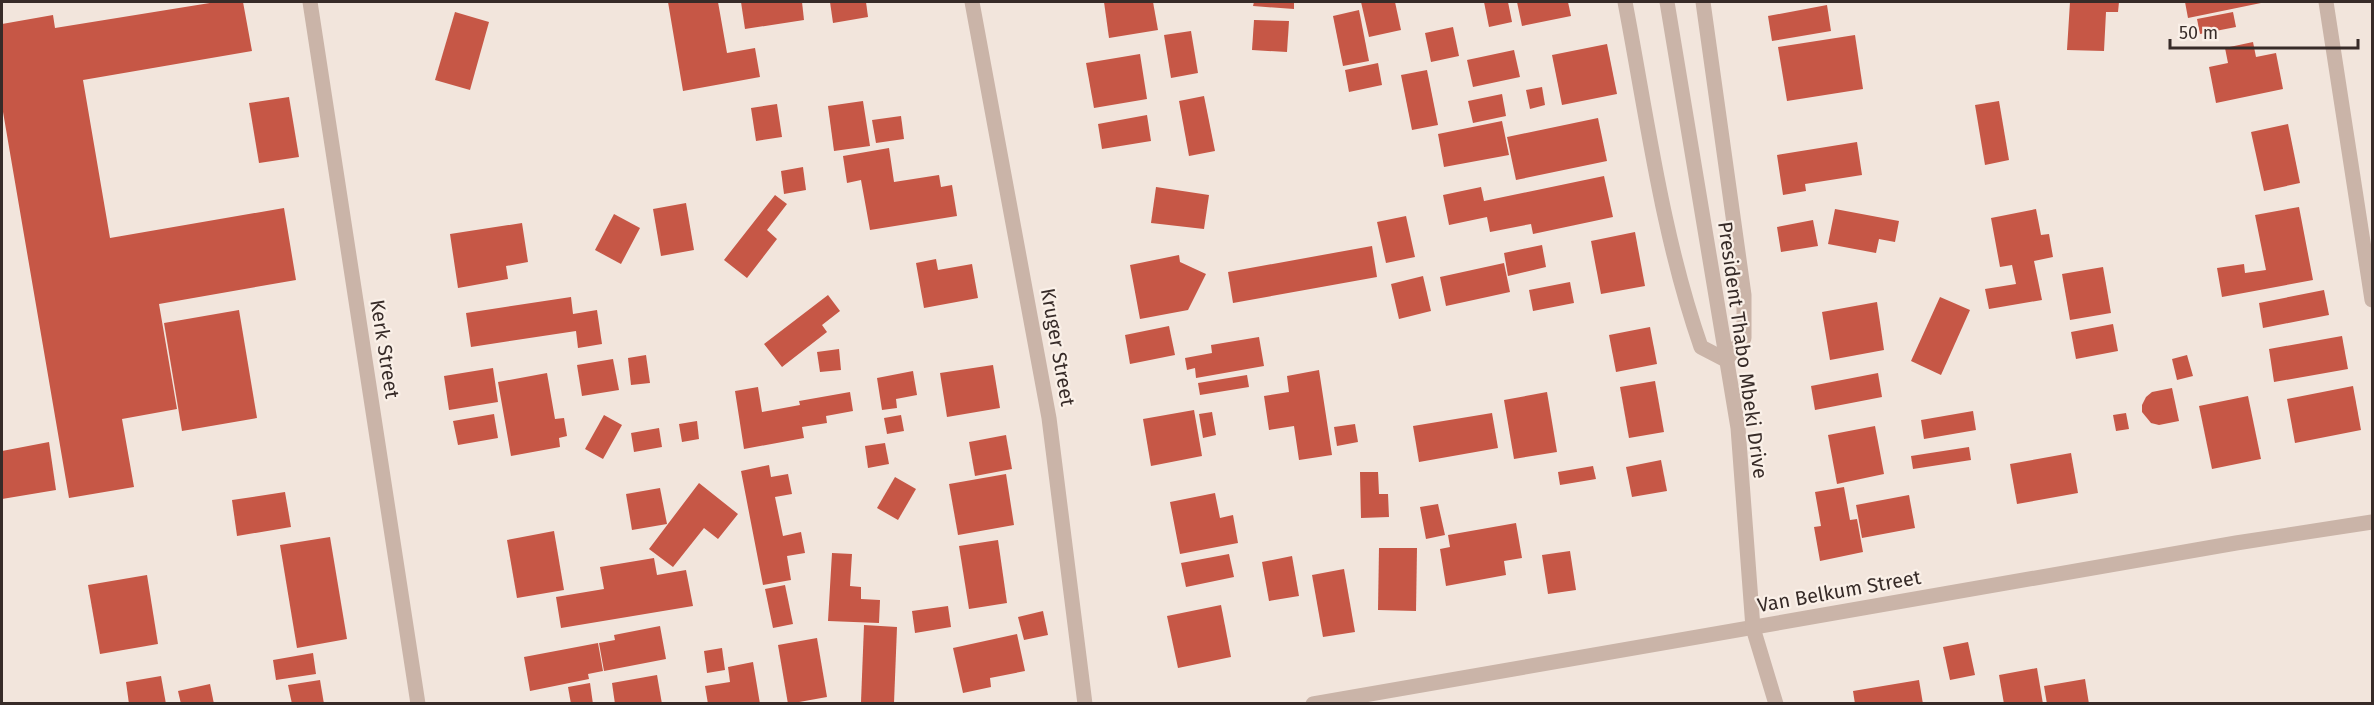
<svg xmlns="http://www.w3.org/2000/svg" width="2374" height="705" font-family="'Fira Sans',sans-serif">
  <style>
    .building { fill: #c65746 }
    .lines { fill: none; stroke-linecap: round; stroke-linejoin: round }
    .minor { stroke: #cab4a8; stroke-width: 15 }
    .tertiary { stroke: #cab4a8; stroke-width: 15 }
    .labels { text-anchor: middle; stroke-width: 4.5; stroke-linejoin: round; paint-order: stroke }
    .street-label { font-size: 20px; fill: #372b28; stroke: #faf0e8 }
  </style>
  <rect width="100%" height="100%" fill="#f2e5dc"/>
  <g class="building">
    <path d="M216,2H243L252,51L83,80L110,238L284,208L296,280L159,304L177,409L122,419L134,487L69,498L2,106V24L53,15L55,28Z"/>
    <path d="M668,2H718L727,53L755,48L760,77L683,91Z"/>
    <path d="M741,2H802L804,20L745,29Z"/>
    <path d="M830,2H866L868,17L833,23Z"/>
    <path d="M1104,2H1153L1158,30L1109,38Z"/>
    <path d="M1254,2H1294V9L1253,6Z"/>
    <path d="M1361,2H1395L1401,30L1369,37Z"/>
    <path d="M1484,2H1508L1512,22L1489,27Z"/>
    <path d="M1517,2H1568L1571,16L1522,26Z"/>
    <path d="M2070,2H2119L2118,12H2106L2104,51L2067,50Z"/>
    <path d="M2185,2H2260L2261,3L2188,18Z"/>
    <path d="M1827,5L1831,31L1772,41L1768,16Z"/>
    <path d="M1359,10L1369,61L1343,66L1333,16Z"/>
    <path d="M455,12L489,22L470,90L435,80Z"/>
    <path d="M2233,12L2236,27L2200,34L2197,19Z"/>
    <path d="M1254,20L1289,21L1287,52L1252,50Z"/>
    <path d="M1453,27L1459,56L1431,62L1425,33Z"/>
    <path d="M1191,31L1198,73L1171,78L1164,35Z"/>
    <path d="M1855,35L1863,89L1787,101L1778,47Z"/>
    <path d="M2253,42L2256,57L2276,53L2283,89L2216,103L2209,67L2228,63L2225,48Z"/>
    <path d="M1607,44L1617,94L1562,105L1552,55Z"/>
    <path d="M1514,50L1520,77L1473,87L1467,60Z"/>
    <path d="M1140,54L1147,99L1094,108L1086,63Z"/>
    <path d="M1378,63L1382,85L1349,92L1345,70Z"/>
    <path d="M1427,70L1438,125L1412,130L1401,75Z"/>
    <path d="M1542,87L1545,105L1530,109L1526,90Z"/>
    <path d="M1502,94L1506,116L1473,123L1468,101Z"/>
    <path d="M1204,96L1215,151L1189,156L1179,101Z"/>
    <path d="M289,97L299,157L259,163L249,103Z"/>
    <path d="M863,101L870,146L834,151L828,106Z"/>
    <path d="M1999,101L2009,160L1985,165L1975,105Z"/>
    <path d="M777,104L782,137L756,141L751,108Z"/>
    <path d="M1147,115L1151,141L1102,149L1098,124Z"/>
    <path d="M901,116L904,139L876,143L872,120Z"/>
    <path d="M1598,118L1607,161L1516,180L1507,137Z"/>
    <path d="M1502,121L1509,155L1444,167L1438,134Z"/>
    <path d="M2288,124L2300,183L2264,191L2251,132Z"/>
    <path d="M1857,142L1862,175L1805,184L1806,191L1783,195L1777,155Z"/>
    <path d="M889,148L894,182L939,175L941,187L952,185L957,216L870,230L861,180L847,183L843,156Z"/>
    <path d="M803,167L806,190L784,194L781,171Z"/>
    <path d="M1604,176L1613,217L1533,234L1531,224L1490,232L1487,217L1449,225L1443,195L1481,187L1484,201Z"/>
    <path d="M1156,187L1209,195L1204,229L1151,223Z"/>
    <path d="M775,195L787,204L767,230L777,239L747,278L724,260Z"/>
    <path d="M686,203L694,250L661,256L653,209Z"/>
    <path d="M2299,207L2313,280L2222,297L2217,268L2244,264L2245,273L2266,270L2255,215Z"/>
    <path d="M1835,209L1899,221L1895,242L1879,239L1876,253L1828,244Z"/>
    <path d="M2036,209L2041,235L2049,234L2053,257L2034,261L2042,300L1989,309L1985,289L2016,284L2012,265L2000,267L1991,218Z"/>
    <path d="M614,214L640,228L621,264L595,250Z"/>
    <path d="M1406,216L1415,257L1386,263L1377,222Z"/>
    <path d="M1813,220L1818,246L1781,252L1777,227Z"/>
    <path d="M522,223L528,262L506,266L508,279L458,288L450,234Z"/>
    <path d="M1635,232L1645,286L1601,294L1591,241Z"/>
    <path d="M1542,245L1546,267L1508,276L1504,253Z"/>
    <path d="M1372,246L1377,277L1233,303L1228,272Z"/>
    <path d="M1179,255L1180,262L1206,274L1188,310L1140,319L1130,265Z"/>
    <path d="M936,259L938,270L972,264L978,298L924,308L916,263Z"/>
    <path d="M1504,263L1510,292L1446,306L1440,277Z"/>
    <path d="M2103,267L2111,313L2070,320L2062,274Z"/>
    <path d="M1423,276L1431,311L1399,319L1391,284Z"/>
    <path d="M1570,282L1574,303L1533,311L1529,290Z"/>
    <path d="M2324,290L2329,315L2263,328L2259,303Z"/>
    <path d="M828,295L840,311L822,325L827,332L782,367L764,344Z"/>
    <path d="M571,297L573,314L597,310L602,344L578,348L576,331L471,347L466,313Z"/>
    <path d="M1940,297L1970,310L1941,375L1911,361Z"/>
    <path d="M1877,302L1884,350L1830,360L1822,312Z"/>
    <path d="M239,310L257,418L182,431L164,323Z"/>
    <path d="M2113,324L2118,351L2076,359L2071,332Z"/>
    <path d="M1169,326L1175,355L1130,364L1125,335Z"/>
    <path d="M1650,327L1657,364L1616,372L1609,335Z"/>
    <path d="M2342,336L2348,369L2274,382L2269,349Z"/>
    <path d="M1259,337L1264,366L1196,378L1195,368L1187,370L1185,358L1212,353L1211,345Z"/>
    <path d="M839,349L841,370L820,372L817,352Z"/>
    <path d="M646,355L650,383L631,385L628,358Z"/>
    <path d="M2187,355L2193,376L2177,380L2172,359Z"/>
    <path d="M613,359L619,390L582,396L577,365Z"/>
    <path d="M993,365L1000,408L947,417L940,373Z"/>
    <path d="M493,368L498,402L449,410L444,376Z"/>
    <path d="M1319,370L1332,455L1299,460L1294,426L1269,430L1264,396L1289,392L1287,376Z"/>
    <path d="M913,371L917,395L896,399L897,408L882,410L877,378Z"/>
    <path d="M547,373L555,419L564,418L567,436L559,438L560,447L511,456L498,382Z"/>
    <path d="M1878,373L1882,397L1815,410L1811,386Z"/>
    <path d="M1247,375L1249,387L1200,395L1198,383Z"/>
    <path d="M1655,381L1664,432L1629,438L1620,387Z"/>
    <path d="M2353,386L2361,430L2295,443L2287,399Z"/>
    <path d="M758,387L762,412L800,405L799,401L850,392L853,411L826,416L827,423L802,427L804,438L744,449L735,391Z"/>
    <path d="M2172,388L2179,421L2159,425L2151,423L2142,412V405L2146,397L2152,392Z"/>
    <path d="M1547,392L1557,452L1514,459L1504,400Z"/>
    <path d="M2248,396L2261,459L2212,469L2199,406Z"/>
    <path d="M1194,410L1202,456L1151,466L1143,419Z"/>
    <path d="M1973,411L1976,430L1924,439L1921,420Z"/>
    <path d="M1212,412L1216,435L1203,438L1199,414Z"/>
    <path d="M1492,413L1498,448L1419,462L1413,426Z"/>
    <path d="M2126,413L2129,429L2116,431L2113,415Z"/>
    <path d="M494,414L498,438L458,445L453,421Z"/>
    <path d="M604,415L622,425L603,459L585,449Z"/>
    <path d="M901,415L904,431L887,434L884,418Z"/>
    <path d="M697,421L699,439L682,442L679,424Z"/>
    <path d="M1355,424L1358,442L1337,446L1334,427Z"/>
    <path d="M1875,426L1884,474L1837,484L1828,435Z"/>
    <path d="M659,428L662,447L634,452L631,433Z"/>
    <path d="M1006,435L1012,469L975,476L969,442Z"/>
    <path d="M49,442L56,490L2,499V451Z"/>
    <path d="M885,443L889,464L868,468L865,446Z"/>
    <path d="M1969,447L1971,460L1913,469L1911,456Z"/>
    <path d="M2071,453L2078,493L2017,504L2010,464Z"/>
    <path d="M1661,460L1667,491L1632,497L1626,467Z"/>
    <path d="M769,465L771,477L788,474L792,494L775,497L783,536L801,532L805,553L787,556L791,580L763,585L741,471Z"/>
    <path d="M1593,466L1596,479L1560,485L1558,472Z"/>
    <path d="M1360,472H1378L1379,494H1388L1389,517L1361,518Z"/>
    <path d="M1006,474L1014,525L958,535L949,484Z"/>
    <path d="M895,477L916,489L898,520L877,508Z"/>
    <path d="M699,483L738,514L718,539L704,528L673,567L649,549Z"/>
    <path d="M1844,487L1850,520L1857,519L1863,552L1820,561L1814,527L1821,526L1815,492Z"/>
    <path d="M660,488L667,524L632,530L626,494Z"/>
    <path d="M285,492L291,527L237,536L232,500Z"/>
    <path d="M1215,493L1220,518L1233,515L1238,543L1180,554L1170,502Z"/>
    <path d="M1909,495L1915,528L1862,538L1856,505Z"/>
    <path d="M1438,504L1445,535L1426,539L1420,507Z"/>
    <path d="M1516,523L1522,558L1504,561L1506,575L1446,586L1440,549L1450,547L1448,535Z"/>
    <path d="M554,531L564,590L517,598L507,540Z"/>
    <path d="M330,537L347,639L297,648L280,545Z"/>
    <path d="M998,540L1007,603L969,609L959,546Z"/>
    <path d="M1379,548H1417L1416,611L1378,610Z"/>
    <path d="M1570,551L1576,590L1548,594L1542,555Z"/>
    <path d="M832,553L852,554L850,586L861,587V599L880,600L879,623L828,621Z"/>
    <path d="M1229,554L1234,577L1186,587L1181,563Z"/>
    <path d="M1292,556L1299,596L1269,601L1262,562Z"/>
    <path d="M654,558L657,575L686,570L693,606L561,628L556,597L604,589L600,567Z"/>
    <path d="M1344,569L1355,632L1323,637L1312,575Z"/>
    <path d="M147,575L158,644L100,654L88,585Z"/>
    <path d="M785,585L793,624L773,628L765,589Z"/>
    <path d="M1221,605L1231,657L1178,668L1167,616Z"/>
    <path d="M948,606L951,627L915,633L912,611Z"/>
    <path d="M1043,611L1048,635L1024,640L1018,617Z"/>
    <path d="M864,625L897,627L894,703L861,702Z"/>
    <path d="M660,626L666,659L604,671L599,643L615,640L614,635Z"/>
    <path d="M1017,634L1025,671L990,678L991,687L963,693L953,648Z"/>
    <path d="M817,638L827,697L788,704L778,645Z"/>
    <path d="M1968,642L1975,675L1950,680L1943,647Z"/>
    <path d="M598,643L603,671L588,674L589,679L530,691L524,657Z"/>
    <path d="M722,648L725,670L707,673L704,651Z"/>
    <path d="M313,653L316,674L276,680L273,660Z"/>
    <path d="M753,662L760,704H708L705,686L730,682L728,667Z"/>
    <path d="M2037,668L2043,704H2004L1999,675Z"/>
    <path d="M657,675L662,704H615L612,683Z"/>
    <path d="M161,676L166,704H129L126,682Z"/>
    <path d="M2085,679L2089,704H2047L2044,686Z"/>
    <path d="M320,680L324,704H292L288,685Z"/>
    <path d="M1919,680L1923,704H1855L1853,691Z"/>
    <path d="M590,683L593,704H571L568,687Z"/>
    <path d="M210,684L214,704H181L178,691Z"/>
  </g>
  <g class="lines">
    <g class="minor">
      <path d="M310,2L418,704"/>
      <path d="M972,2L1049,418L1085,704"/>
      <path d="M1625,2C1647,117 1662,235 1701,347L1726,360L1744,338V295L1703,2"/>
      <path d="M2326,2L2372,300"/>
      <path d="M1313,704L2236,543L2372,522"/>
    </g>
    <path class="tertiary" d="M1667,2L1738,428L1753,628L1776,704"/>
  </g>
  <g class="labels">
    <g class="street-label">
      <text transform="translate(1058 347) rotate(80)" y="7">Kruger Street</text>
      <text transform="translate(385 349) rotate(81)" y="7">Kerk Street</text>
      <text transform="translate(1743 350) rotate(82)" y="7">President Thabo Mbeki Drive</text>
      <text transform="translate(1839 591) rotate(-10)" y="7">Van Belkum Street</text>
    </g>
  </g>
  <rect width="2374" height="705" fill="none" stroke="#372b28" stroke-width="6"/>
  <path d="M2170 39v9h188v-9" fill="none" stroke="#372b28" stroke-width="3"/>
  <text x="2179" y="39" font-size="18" fill="#372b28" stroke="#faf0e8" stroke-width="4.5" paint-order="stroke">50 m</text>
</svg>
